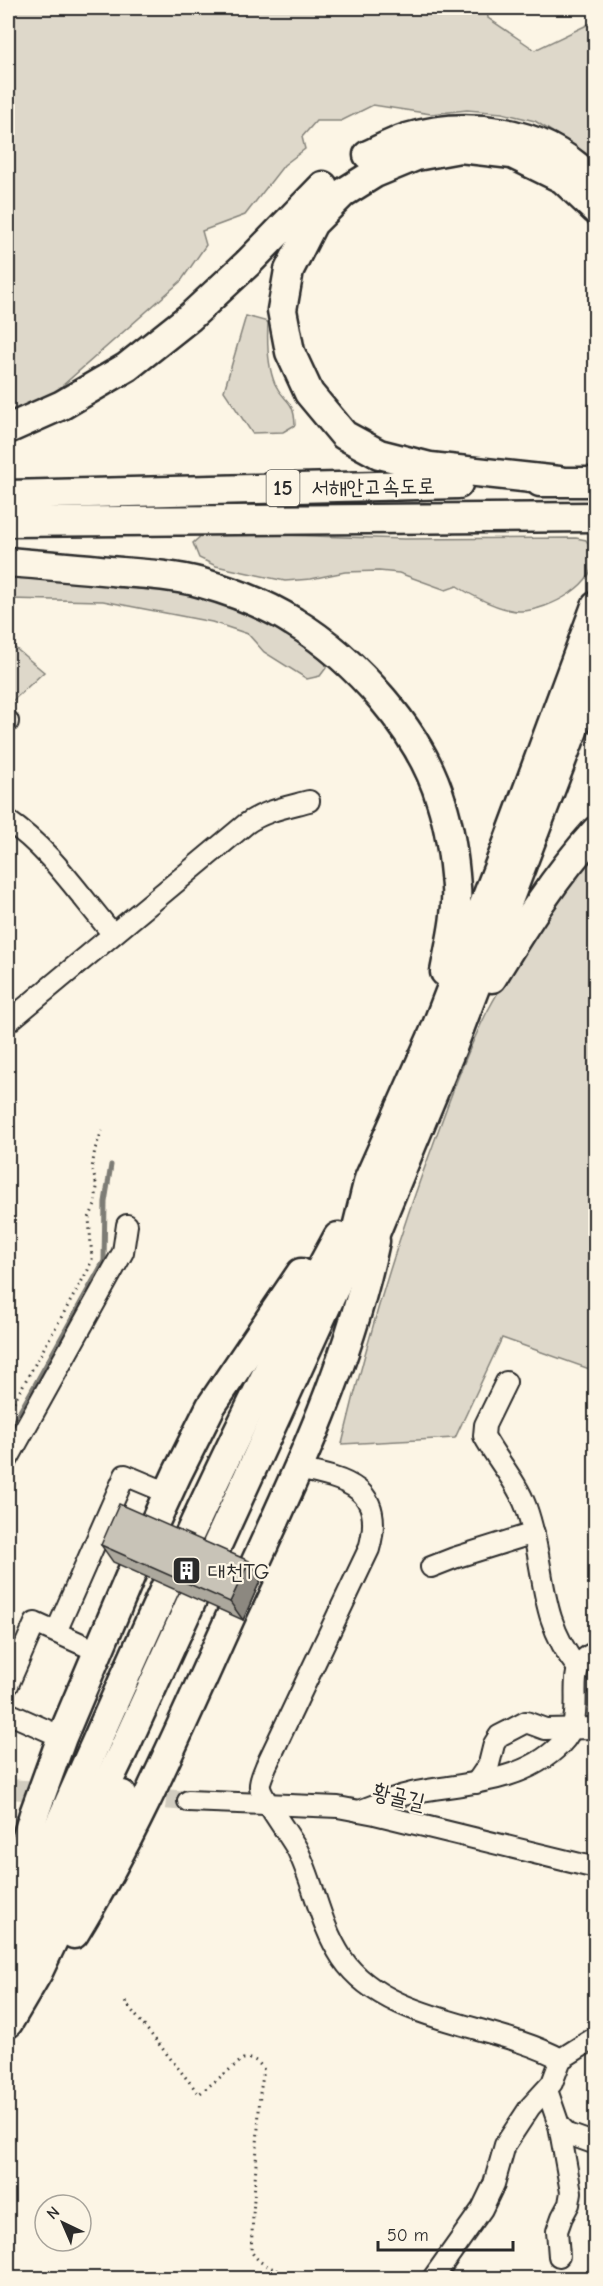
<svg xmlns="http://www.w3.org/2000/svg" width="603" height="2286" font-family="'Comic Neue','Poor Story',sans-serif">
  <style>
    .green { fill: #ded8ca; stroke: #84827a; stroke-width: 1.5 }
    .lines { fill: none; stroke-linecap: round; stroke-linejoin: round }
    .stream { stroke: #7d7b74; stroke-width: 5 }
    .minor-tunnel { stroke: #d2cdc0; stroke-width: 20; stroke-dasharray: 20 10; stroke-linecap: butt }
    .minor-casing { stroke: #2b2b2b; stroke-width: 24 }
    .highway-casing { stroke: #2b2b2b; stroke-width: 33 }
    .path { stroke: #2b2b2b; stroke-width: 3; stroke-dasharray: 1.5 4.5; stroke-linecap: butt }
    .minor { stroke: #fcf5e5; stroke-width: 20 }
    .highway { stroke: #fcf5e5; stroke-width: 28 }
    .wall { fill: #aca89d; stroke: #2b2b2b; stroke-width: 1.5 }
    .shaded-wall { fill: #8c8880; stroke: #2b2b2b; stroke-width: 1.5 }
    .building { fill: #c8c3b7; stroke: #2b2b2b; stroke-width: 1.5 }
    .labels { text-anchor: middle; stroke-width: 4.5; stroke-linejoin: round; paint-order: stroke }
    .shield { fill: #fcf5e5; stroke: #6a6863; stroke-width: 1.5 }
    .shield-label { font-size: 21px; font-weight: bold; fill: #2b2b2b }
    .street-label { font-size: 22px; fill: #2b2b2b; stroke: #fcf5e5 }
    .poi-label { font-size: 22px; fill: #2b2b2b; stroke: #fcf5e5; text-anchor: start }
  </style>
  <rect width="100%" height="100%" fill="#fcf5e5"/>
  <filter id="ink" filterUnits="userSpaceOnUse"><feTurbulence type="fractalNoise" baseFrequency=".0167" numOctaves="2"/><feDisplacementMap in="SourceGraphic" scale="12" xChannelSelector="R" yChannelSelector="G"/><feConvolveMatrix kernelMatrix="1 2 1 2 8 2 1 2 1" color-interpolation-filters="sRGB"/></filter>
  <g filter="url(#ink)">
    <g class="green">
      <path d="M8,8H487L488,18L535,50L589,24H595V159L535,121L502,113L467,110L431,114L373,105L341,121H316L302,137L305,149L284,165L245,215L202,231L206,245L181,281L46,400L8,418Z"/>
      <path d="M246,316L268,322C267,342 267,365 275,384C284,403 294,398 295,425L283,432L252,433L224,391Z"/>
      <path d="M202,535H282L404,539L576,538L586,540C588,544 592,548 593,552C601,584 547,611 521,611C503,612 472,596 457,586L446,590L399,573L379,571L345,572L311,579L285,581L216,566L199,558L193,543Z"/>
      <path d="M8,571L93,578L216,598L280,626L325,659L326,668L320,676L307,679L264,652L248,634L212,622L103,601L8,599Z"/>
      <path d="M8,642L44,672L8,705Z"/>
      <path d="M595,847V1371L502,1338L455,1438L342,1444C366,1343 396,1243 433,1145C449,1101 465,1056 486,1014C517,955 558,902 595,847Z"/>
    </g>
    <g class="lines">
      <path class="stream" d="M8,1433L104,1261L105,1202L111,1165"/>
      <g class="minor-tunnel">
        <path d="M8,1789L53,1792"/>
        <path d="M136,1797L188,1801"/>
      </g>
      <defs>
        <g id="minor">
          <path d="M8,722V721"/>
          <path d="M8,821C50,849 80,896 113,934"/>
          <path d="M8,1022L246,824C264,811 287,807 309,801"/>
          <path d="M506,1382L485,1425L484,1436C497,1460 517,1482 526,1507C547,1565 536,1615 577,1667"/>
          <path d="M8,1459L123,1252L127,1225"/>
          <path d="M297,1469C347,1479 386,1488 369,1549L266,1766C264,1772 259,1781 260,1787C261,1797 290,1836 297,1849C315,1885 319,1923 342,1958C385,2023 496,2023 561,2059"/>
          <path d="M431,1567L454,1558L534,1533"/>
          <path d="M56,1632L125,1475L168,1493"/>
          <path d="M8,1685L35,1623L97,1651"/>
          <path d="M8,1713L62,1737"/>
          <path d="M476,1783L489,1764L494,1744L499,1736L526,1722L545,1729L596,1728"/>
          <path d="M188,1801L338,1807L375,1814L596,1868"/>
          <path d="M359,1811C378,1804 396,1796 416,1792C466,1783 523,1783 561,1744C593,1712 556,1668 596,1652"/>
          <path d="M547,2090L559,2125L568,2134L596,2144"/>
          <path d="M559,2256L557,2231L562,2217L569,2204L571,2192L559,2125"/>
          <path d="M433,2278L482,2209L494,2184L505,2145L530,2107L552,2083L561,2059L596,2037"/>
        </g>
        <g id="highway">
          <path d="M368,155C381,149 394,142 407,138C466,120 540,129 585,174"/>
          <path d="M8,429L62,405L127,367L190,317L248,263L323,186"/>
          <path d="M559,481L430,467L379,454L344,435L309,393L290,352L282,310L289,270L313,223L343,193L375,173L416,156L460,148L512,154L563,179L596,210"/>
          <path d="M540,482H596"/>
          <path d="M8,495L458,484"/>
          <path d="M8,522L596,517"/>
          <path d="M8,562C45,565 83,568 121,572C148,574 176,576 202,583C234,592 266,604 294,622C355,659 421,732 441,801C450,829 454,858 456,887C458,914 450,945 445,972"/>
          <path d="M492,978C523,927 555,876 596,831"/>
          <path d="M364,1260L453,1045L596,670"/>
          <path d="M8,1900L34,1814L62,1737L131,1574L177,1474L211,1406L301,1273"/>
          <path d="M74,1934C137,1831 184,1719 234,1609C289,1490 348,1370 375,1241"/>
          <path d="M8,1941C114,1704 214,1464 338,1237"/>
          <path d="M8,1980L55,1891L123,1751L334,1289L357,1228L369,1179L434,1033L506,848L596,606"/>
          <path d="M8,2023L38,1972L122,1795"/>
        </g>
      </defs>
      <use href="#minor" class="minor-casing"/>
      <use href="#highway" class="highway-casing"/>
      <g class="path">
        <path d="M8,1412L88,1270L92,1259L89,1218L95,1205L97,1187L92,1168L95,1149L102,1131"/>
        <path d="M125,2002L199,2094L243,2059C254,2058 258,2061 264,2070L260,2093L251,2251C262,2269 279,2269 296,2278"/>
      </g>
      <use href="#minor" class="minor"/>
      <use href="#highway" class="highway"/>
    </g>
    <path class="wall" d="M101,1545L261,1579L243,1620L113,1562Z"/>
    <path class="shaded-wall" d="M249,1561L261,1579L243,1620L230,1602Z"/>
    <path class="building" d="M119,1504L249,1561L230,1602L101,1545Z"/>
  </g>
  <defs>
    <symbol id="building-square" viewBox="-11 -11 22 22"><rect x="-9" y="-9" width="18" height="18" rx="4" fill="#2b2b2b" stroke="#fcf5e5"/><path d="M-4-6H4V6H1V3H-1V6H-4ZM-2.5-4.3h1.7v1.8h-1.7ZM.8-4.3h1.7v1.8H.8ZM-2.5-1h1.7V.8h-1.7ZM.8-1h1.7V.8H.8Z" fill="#fff"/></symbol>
  </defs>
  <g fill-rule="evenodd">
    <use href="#building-square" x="170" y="1554" width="33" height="33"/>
  </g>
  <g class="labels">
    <rect class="shield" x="266.5" y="470" width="33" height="36" rx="4.5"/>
    <g class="shield-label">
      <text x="283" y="495">15</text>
    </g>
    <g class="street-label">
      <text transform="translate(373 486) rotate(-1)" y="8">서해안고속도로</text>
      <text transform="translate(399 1796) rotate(13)" y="8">황골길</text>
    </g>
    <g class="poi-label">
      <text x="208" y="1579">대천TG</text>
    </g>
  </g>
  <rect width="603" height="2286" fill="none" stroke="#fcf5e5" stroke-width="30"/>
  <rect x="15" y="15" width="573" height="2256" fill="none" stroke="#2b2b2b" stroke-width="2" filter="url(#ink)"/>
  <g transform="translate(63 2223) rotate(316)"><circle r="28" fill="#fcf5e5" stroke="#a8a49b" stroke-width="1.5"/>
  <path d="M0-4.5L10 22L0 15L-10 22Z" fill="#2b2b2b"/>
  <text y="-9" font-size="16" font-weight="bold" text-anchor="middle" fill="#2b2b2b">N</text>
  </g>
  <path d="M378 2241v9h135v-9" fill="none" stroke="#2b2b2b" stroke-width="3"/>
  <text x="387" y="2241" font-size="18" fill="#2b2b2b" stroke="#fcf5e5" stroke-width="4.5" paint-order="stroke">50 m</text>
</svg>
